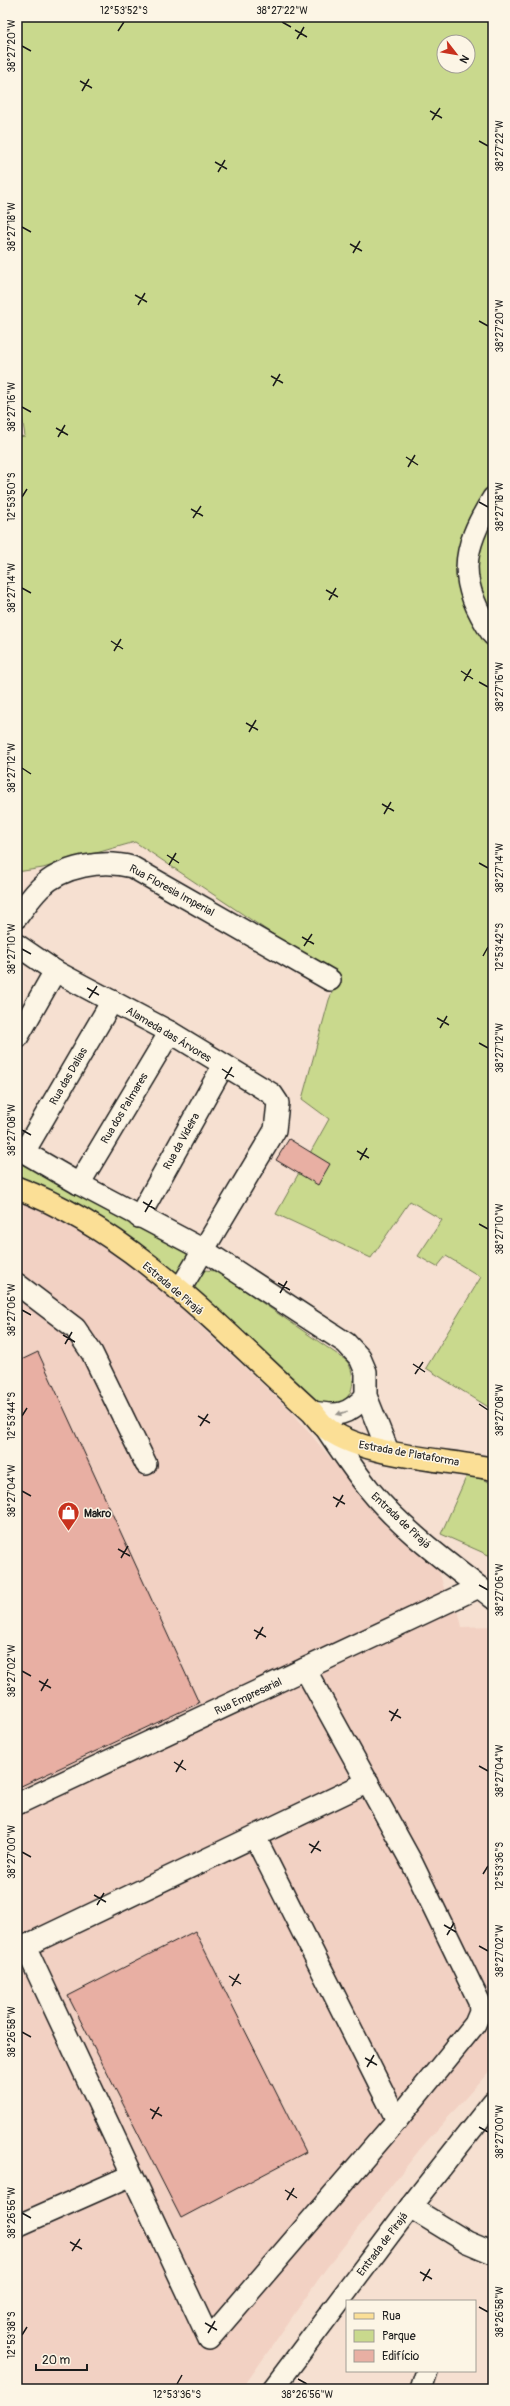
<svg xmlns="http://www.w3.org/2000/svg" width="510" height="2406" font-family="Pangolin,sans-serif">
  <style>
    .built { fill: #f2d1c3 }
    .green { fill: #c9d98d; stroke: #727a54; fill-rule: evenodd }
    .building { fill: #e8afa3; stroke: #1c1c1c }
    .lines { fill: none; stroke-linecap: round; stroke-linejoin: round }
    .minor-casing { stroke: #1c1c1c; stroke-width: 24 }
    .major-casing { stroke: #1c1c1c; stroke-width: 25 }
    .minor { stroke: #fcf5e5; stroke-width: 21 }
    .major { stroke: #fbdf96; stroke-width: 22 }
    .oneway { fill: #97938b }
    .ticks { fill: none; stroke: #1c1c1c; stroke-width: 1.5 }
    .labels { text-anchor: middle; stroke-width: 3; stroke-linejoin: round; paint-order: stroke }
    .street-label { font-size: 11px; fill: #1c1c1c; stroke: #fcf5e5 }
    .poi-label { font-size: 11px; font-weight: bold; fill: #1c1c1c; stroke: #fcf5e5; text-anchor: start }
    .neatline { fill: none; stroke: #1c1c1c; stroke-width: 1.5 }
    .ticks-label { font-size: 10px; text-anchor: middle; fill: #1c1c1c }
  </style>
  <rect width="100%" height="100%" fill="#f6e0d1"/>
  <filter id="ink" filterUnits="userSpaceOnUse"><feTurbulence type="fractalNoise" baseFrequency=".025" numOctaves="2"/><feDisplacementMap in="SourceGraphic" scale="8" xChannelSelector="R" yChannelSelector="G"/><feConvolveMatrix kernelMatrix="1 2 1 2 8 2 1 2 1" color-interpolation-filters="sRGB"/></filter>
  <g filter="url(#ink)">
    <path class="built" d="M17,1197L42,1205L124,1257L168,1296L293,1413L347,1478L436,1561L449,1605L459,1614L462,1627L493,1626V2067L420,2149L325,2270L242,2389H17Z"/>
    <g class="green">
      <path d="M17,17H256L259,20L262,17H493V1410L426,1368L481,1277L446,1256L437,1267L418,1256L442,1220L410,1201L371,1258L276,1214L329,1119L302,1099L329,1000L338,978L135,842L43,868L17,872V437L25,436L17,387ZM444,42H468V66H444Z"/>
      <path d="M17,1157L189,1255L176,1278L17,1179Z"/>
      <path d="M205,1270L216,1271L347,1361C356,1375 356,1398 336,1404C332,1405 325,1405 320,1405L192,1289L200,1273Z"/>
      <path d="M468,1473L493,1484V1557L441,1534Z"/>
    </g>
    <g class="building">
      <path d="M289,1139L330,1164L318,1185L276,1160Z"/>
      <path d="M38,1352L199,1703L17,1788V1362Z"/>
      <path d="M195,1931L306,2152L181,2218L68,1996Z"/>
    </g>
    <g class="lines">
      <defs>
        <g id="minor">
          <path d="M493,498C460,551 457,582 493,635"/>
          <path d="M17,917C24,907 31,897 40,888C62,866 103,859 132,867L330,980"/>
          <path d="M17,945L55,971L170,1032L272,1094L278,1103L275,1130L179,1291"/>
          <path d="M17,1038L55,971"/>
          <path d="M17,1148L79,1184L202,1249L346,1343L360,1358L366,1372V1396L388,1451"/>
          <path d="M24,1152L112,1001"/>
          <path d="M79,1184L170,1032"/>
          <path d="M139,1217L223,1066"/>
          <path d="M17,1284L75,1328L92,1353L146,1464"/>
          <path d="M312,1412C338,1416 347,1416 366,1396"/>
          <path d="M325,1427C339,1448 353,1469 369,1489C403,1531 451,1565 493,1598"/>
          <path d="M17,1804L479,1587"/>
          <path d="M255,1837L397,2120"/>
          <path d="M25,1946L209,2339L397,2120L475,2024L480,2012L479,2001L412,1863L305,1669"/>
          <path d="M17,1950L368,1782"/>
          <path d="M410,2207L467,2242L493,2253"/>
          <path d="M17,2226L132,2175"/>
          <path d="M273,2389L410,2207L493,2102"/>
          <path d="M421,2389L427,2371"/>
        </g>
        <path id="major" d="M17,1188C132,1231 223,1331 312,1412C316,1417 320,1422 324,1426C359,1457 447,1459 493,1469"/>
      </defs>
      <use href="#minor" class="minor-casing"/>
      <use href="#major" class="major-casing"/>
      <use href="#minor" class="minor"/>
      <use href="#major" class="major"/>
    </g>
    <defs><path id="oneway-solid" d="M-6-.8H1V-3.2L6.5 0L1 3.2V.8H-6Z"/></defs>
    <use class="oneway" href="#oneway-solid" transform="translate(342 1413) rotate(162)"/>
  </g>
  <path class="ticks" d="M282,22L291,27M295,30L307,37M118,31L124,22M297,39L304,27M22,46L31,51M80,81L92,88M82,91L89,79M430,111L442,118M432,120L440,108M479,141L488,146M215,162L227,169M218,172L225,160M22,227L31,232M350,244L362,251M353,253L360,241M135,295L147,302M138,305L145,293M479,321L488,326M271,376L283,383M273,386L280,374M22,407L31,412M56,428L68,435M58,437L65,425M406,457L418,465M408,467L415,455M22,497L27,489M479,502L488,507M191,509L203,516M193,518L201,506M22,588L31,593M326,590L338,597M329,600L336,588M111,641L123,649M114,651L121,639M461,671L473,679M464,681L471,669M479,682L488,687M246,723L258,730M249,732L256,720M22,768L31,774M382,804L394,811M384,814L391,802M167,855L179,863M479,863L488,868M169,865L176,853M302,937L314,944M304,946L312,934M22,949L31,954M483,956L488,947M87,988L99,995M89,998L97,986M437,1018L449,1025M440,1028L447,1016M479,1043L488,1048M222,1069L234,1077M225,1079L232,1067M22,1130L31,1135M357,1151L369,1158M360,1160L367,1148M143,1202L155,1209M145,1212L152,1200M479,1224L488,1229M278,1283L290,1290M280,1293L287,1281M22,1310L31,1315M63,1335L75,1342M65,1344L72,1332M413,1364L425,1372M415,1374L423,1362M479,1404L488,1410M22,1416L27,1408M198,1416L210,1423M200,1426L208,1414M22,1491L31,1496M333,1497L345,1504M336,1507L343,1495M118,1549L130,1556M121,1558L128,1546M479,1585L488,1590M254,1630L266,1637M256,1639L263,1627M22,1671L31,1676M39,1681L51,1688M41,1691L48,1679M389,1711L401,1718M391,1721L398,1709M174,1762L186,1770M479,1766L488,1771M176,1772L183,1760M309,1844L321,1851M22,1852L31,1857M311,1853L319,1841M483,1874L488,1866M94,1895L106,1902M97,1905L104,1893M444,1925L456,1932M447,1935L454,1923M479,1946L488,1951M229,1976L241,1984M232,1986L239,1974M22,2032L31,2037M365,2058L377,2065M367,2067L374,2055M150,2109L162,2116M152,2119L159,2107M479,2127L488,2132M285,2190L297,2198M287,2200L294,2188M22,2213L31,2218M70,2242L82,2249M72,2251L80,2239M420,2272L432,2279M423,2281L430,2269M479,2307L488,2312M205,2323L217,2330M208,2333L215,2321M22,2335L27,2327M298,2379L307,2384M177,2384L182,2375"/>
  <defs>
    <symbol id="shop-pin" viewBox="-11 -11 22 30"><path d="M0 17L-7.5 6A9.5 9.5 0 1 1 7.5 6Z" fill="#c8321e" stroke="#fcf5e5"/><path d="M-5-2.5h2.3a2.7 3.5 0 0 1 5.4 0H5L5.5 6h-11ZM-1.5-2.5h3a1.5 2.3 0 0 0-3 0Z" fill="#fff"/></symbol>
  </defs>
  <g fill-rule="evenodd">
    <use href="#shop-pin" x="56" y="1500" width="25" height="34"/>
  </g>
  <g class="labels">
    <g class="street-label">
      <text transform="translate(172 890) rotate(29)" y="4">Rua Floresia Imperial</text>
      <text transform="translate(169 1034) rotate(31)" y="4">Alameda das Árvores</text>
      <text transform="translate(68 1076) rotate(-60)" y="4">Rua das Dalias</text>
      <text transform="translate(124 1108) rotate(-59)" y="4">Rua dos Palmares</text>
      <text transform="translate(181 1141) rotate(-61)" y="4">Rua da Videira</text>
      <text transform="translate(173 1288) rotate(40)" y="4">Estrada de Pirajá</text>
      <text transform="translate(409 1453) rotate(10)" y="4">Estrada de Plataforma</text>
      <text transform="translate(401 1520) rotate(43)" y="4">Entrada de Pirajá</text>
      <text transform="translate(248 1696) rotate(-25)" y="4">Rua Empresarial</text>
      <text transform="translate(382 2244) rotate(-53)" y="4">Entrada de Pirajá</text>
    </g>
    <g class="poi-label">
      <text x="84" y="1517">Makro</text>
    </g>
  </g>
  <rect width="510" height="2406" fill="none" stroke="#fcf5e5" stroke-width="44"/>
  <rect x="346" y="2300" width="130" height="72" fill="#fcf5e5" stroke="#a29e95"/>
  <rect x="354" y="2313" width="20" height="6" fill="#fbdf96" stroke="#a29e95"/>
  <text x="382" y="2320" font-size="12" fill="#1c1c1c">Rua</text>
  <rect x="354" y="2330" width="20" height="12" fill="#c9d98d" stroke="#a29e95"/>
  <text x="382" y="2340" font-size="12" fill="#1c1c1c">Parque</text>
  <rect x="354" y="2350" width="20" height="12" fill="#e8afa3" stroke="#a29e95"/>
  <text x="382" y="2360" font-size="12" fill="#1c1c1c">Edifício</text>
  <g transform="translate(456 54) rotate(121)"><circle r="19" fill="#fcf5e5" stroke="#a29e95"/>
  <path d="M0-3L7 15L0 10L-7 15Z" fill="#c8321e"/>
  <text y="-6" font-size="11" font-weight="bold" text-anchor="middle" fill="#1c1c1c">N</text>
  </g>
  <path d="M36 2364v6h51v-6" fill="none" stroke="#1c1c1c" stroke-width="2"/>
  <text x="42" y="2364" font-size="12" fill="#1c1c1c" stroke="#fcf5e5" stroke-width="3" paint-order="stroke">20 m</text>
  <rect x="22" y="22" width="466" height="2362" class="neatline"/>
  <g class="ticks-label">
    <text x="124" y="14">12°53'52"S</text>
    <text x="282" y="14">38°27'22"W</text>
    <text transform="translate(11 46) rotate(-90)" y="4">38°27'20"W</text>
    <text transform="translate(499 146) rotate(-90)" y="4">38°27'22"W</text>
    <text transform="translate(11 227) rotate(-90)" y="4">38°27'18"W</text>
    <text transform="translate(499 326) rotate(-90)" y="4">38°27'20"W</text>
    <text transform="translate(11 407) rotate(-90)" y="4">38°27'16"W</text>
    <text transform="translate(11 497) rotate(-90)" y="4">12°53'50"S</text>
    <text transform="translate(499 507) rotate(-90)" y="4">38°27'18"W</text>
    <text transform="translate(11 588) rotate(-90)" y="4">38°27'14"W</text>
    <text transform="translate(499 687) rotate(-90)" y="4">38°27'16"W</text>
    <text transform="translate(11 768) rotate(-90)" y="4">38°27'12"W</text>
    <text transform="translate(499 868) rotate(-90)" y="4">38°27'14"W</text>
    <text transform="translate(499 947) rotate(-90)" y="4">12°53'42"S</text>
    <text transform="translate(11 949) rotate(-90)" y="4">38°27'10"W</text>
    <text transform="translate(499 1048) rotate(-90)" y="4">38°27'12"W</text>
    <text transform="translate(11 1130) rotate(-90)" y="4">38°27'08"W</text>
    <text transform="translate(499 1229) rotate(-90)" y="4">38°27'10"W</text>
    <text transform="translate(11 1310) rotate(-90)" y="4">38°27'06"W</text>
    <text transform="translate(499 1410) rotate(-90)" y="4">38°27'08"W</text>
    <text transform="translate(11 1416) rotate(-90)" y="4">12°53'44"S</text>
    <text transform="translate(11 1491) rotate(-90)" y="4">38°27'04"W</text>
    <text transform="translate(499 1590) rotate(-90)" y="4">38°27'06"W</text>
    <text transform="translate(11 1671) rotate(-90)" y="4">38°27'02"W</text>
    <text transform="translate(499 1771) rotate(-90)" y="4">38°27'04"W</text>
    <text transform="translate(11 1852) rotate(-90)" y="4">38°27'00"W</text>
    <text transform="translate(499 1866) rotate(-90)" y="4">12°53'36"S</text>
    <text transform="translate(499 1951) rotate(-90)" y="4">38°27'02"W</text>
    <text transform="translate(11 2032) rotate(-90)" y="4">38°26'58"W</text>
    <text transform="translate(499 2132) rotate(-90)" y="4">38°27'00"W</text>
    <text transform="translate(11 2213) rotate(-90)" y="4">38°26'56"W</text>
    <text transform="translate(499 2312) rotate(-90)" y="4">38°26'58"W</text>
    <text transform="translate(11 2335) rotate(-90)" y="4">12°53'38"S</text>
    <text x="177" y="2398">12°53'36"S</text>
    <text x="307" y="2398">38°26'56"W</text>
  </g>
</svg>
